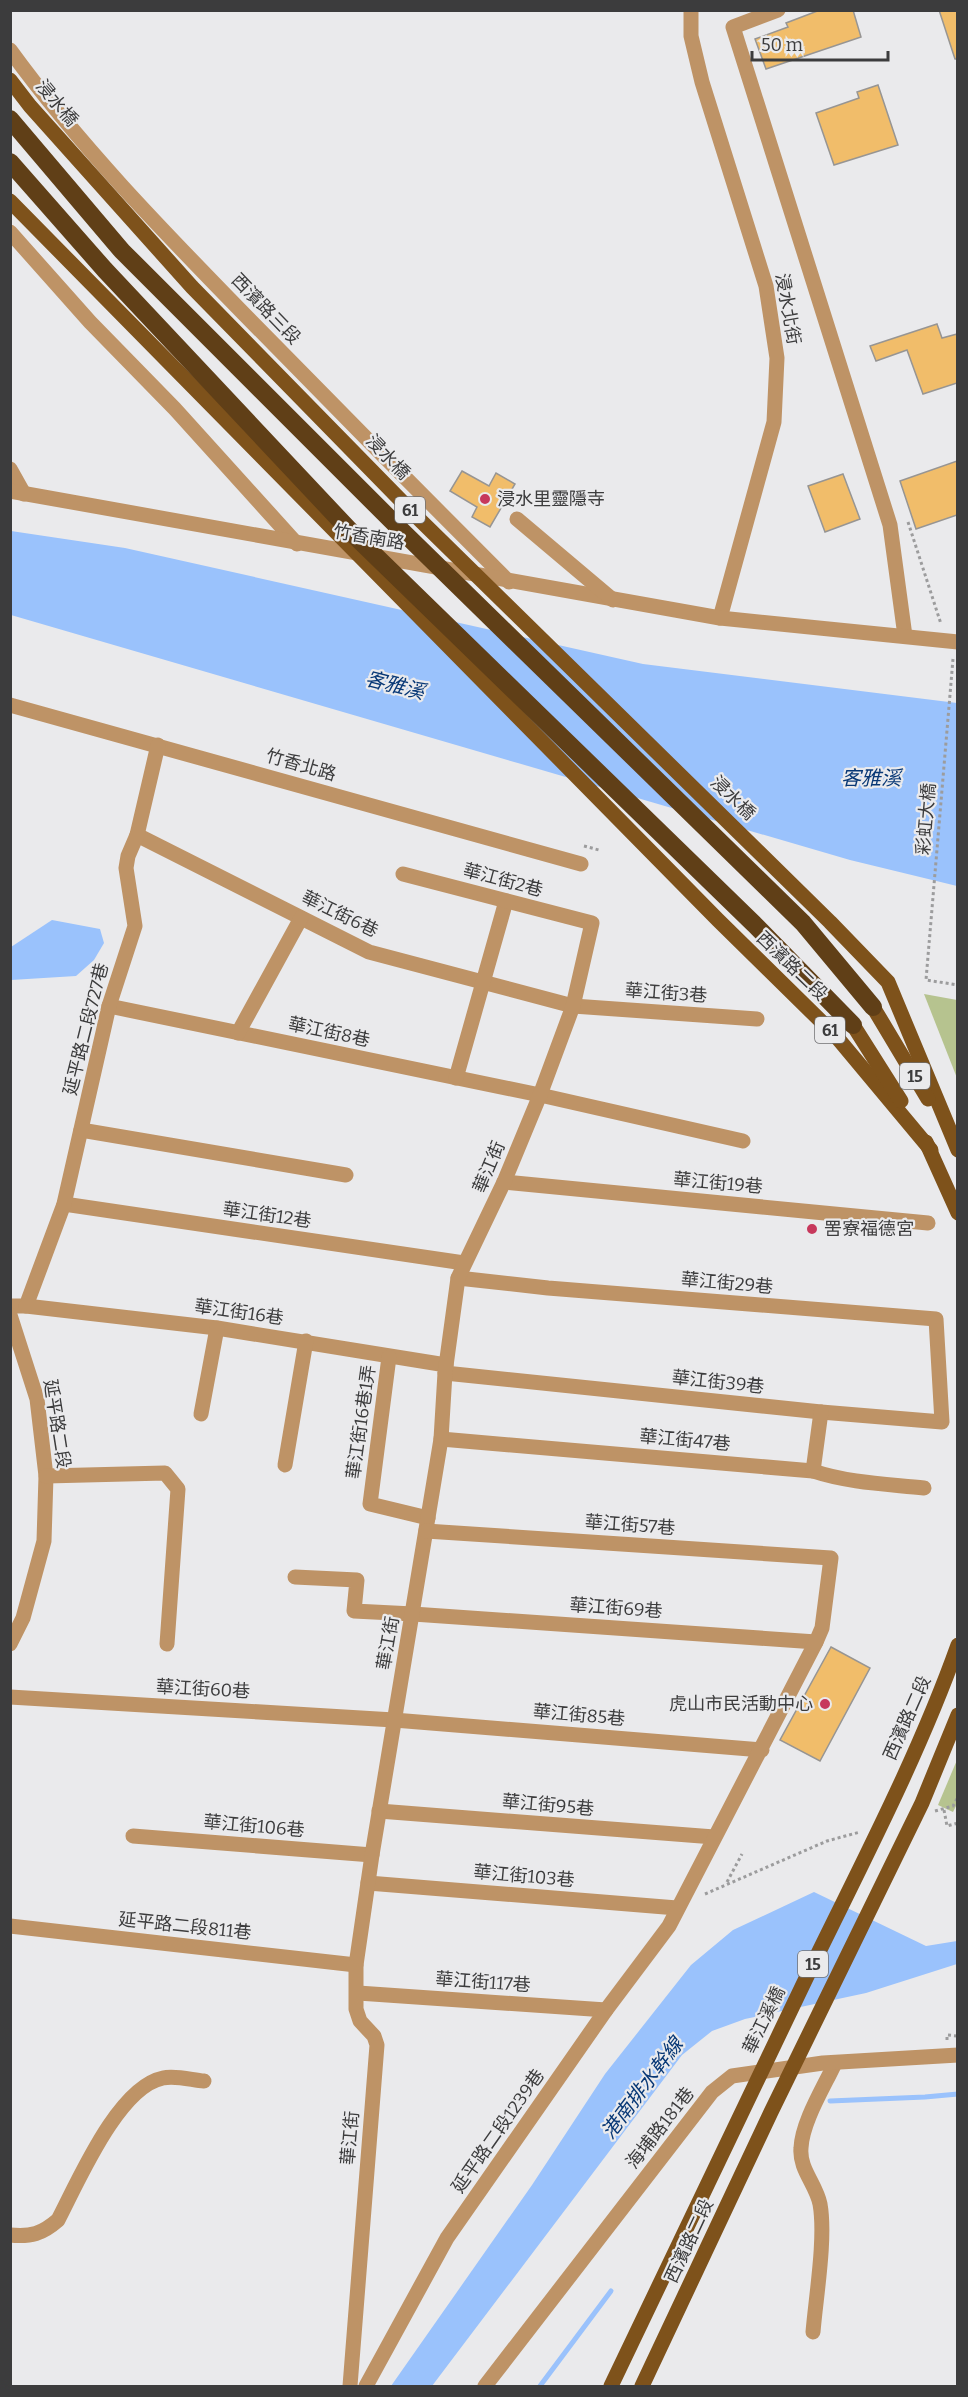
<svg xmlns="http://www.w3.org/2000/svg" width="968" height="2397" font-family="Bitter,'Noto Sans TC',serif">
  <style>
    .green { fill: #b6c38f }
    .water { fill: #9ac2fc }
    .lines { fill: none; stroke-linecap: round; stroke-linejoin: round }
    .stream { stroke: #9ac2fc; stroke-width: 5 }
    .building { fill: #f1bd6a; stroke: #979593; stroke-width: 1.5 }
    .path { stroke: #9c9c9d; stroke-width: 3; stroke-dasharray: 3 3; stroke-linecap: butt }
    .minor { stroke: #be9366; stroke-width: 15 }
    .major { stroke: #7e521b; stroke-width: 15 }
    .highway { stroke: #603f17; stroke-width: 18 }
    .poi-dot { fill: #c7385c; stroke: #eaeaec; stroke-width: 2 }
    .labels { text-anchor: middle; stroke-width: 4.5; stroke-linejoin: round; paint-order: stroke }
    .shield { fill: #eaeaec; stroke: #707072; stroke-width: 1.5 }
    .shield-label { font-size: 16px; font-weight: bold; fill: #3c3c3d }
    .street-label { font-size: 18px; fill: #3c3c3d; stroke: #eaeaec }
    .poi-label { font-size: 18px; fill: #3c3c3d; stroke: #eaeaec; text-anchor: start }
    .water-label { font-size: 20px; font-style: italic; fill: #083876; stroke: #eaeaec }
  </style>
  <rect width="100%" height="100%" fill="#eaeaec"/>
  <g class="green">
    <path d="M924,994L957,1000V1078Z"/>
    <path d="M957,1760V1804L953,1812L938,1805Z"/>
  </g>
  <g class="water">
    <path d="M11,531L125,548L643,664L957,703V886L850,860L11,615Z"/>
    <path d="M52,920L100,929L104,943L94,960L76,976L11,980V947Z"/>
    <path d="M814,1892L926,1946L957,1941V1964L866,1993L745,2019L712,2031L682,2055L432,2386H391L532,2185L605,2074L691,1965L733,1930Z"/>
  </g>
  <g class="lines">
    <g class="stream">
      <path d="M830,2101L925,2097L958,2094"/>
      <path d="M540,2386L611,2291"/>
    </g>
  </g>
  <g class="building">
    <path d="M820,10H853L861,37L766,69L755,39L788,27L786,23Z"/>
    <path d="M939,10H957V59H955Z"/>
    <path d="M878,85L898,145L834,165L816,113L859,98L857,92Z"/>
    <path d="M937,324L942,338L957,334V383L923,394L907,350L876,361L870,346Z"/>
    <path d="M957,461V515L916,529L900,481Z"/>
    <path d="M462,471L489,486L496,473L515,484L490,527L472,517L477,507L450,491Z"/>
    <path d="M843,474L860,519L825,532L808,486Z"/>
    <path d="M831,1647L870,1668L820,1761L780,1740Z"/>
  </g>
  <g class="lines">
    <g class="path">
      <path d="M908,522L941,624"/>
      <path d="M953,659L926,980L958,985"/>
      <path d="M584,846L599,850"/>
      <path d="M944,1810L947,1826L958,1823"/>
      <path d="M935,1811L953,1806L958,1797"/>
      <path d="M727,1882L742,1854"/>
      <path d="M705,1894L827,1841L860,1832"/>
      <path d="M947,2040V2035L958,2036"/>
    </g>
    <g class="minor">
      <path d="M691,10V36L702,82L766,286L777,358L774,422L720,618"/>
      <path d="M778,10L733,27L890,525L905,636"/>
      <path d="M10,50C79,145 162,230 244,314C332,404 420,493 509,582"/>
      <path d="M10,232L90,322L175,409L297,544"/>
      <path d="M10,469L24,494"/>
      <path d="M10,491L720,618L958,642"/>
      <path d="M517,519L613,600"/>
      <path d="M10,705L581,864"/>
      <path d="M137,835L369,952L573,1006L757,1019"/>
      <path d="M109,1006L540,1095L743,1141"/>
      <path d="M238,1033L301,918"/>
      <path d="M456,1078L506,901"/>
      <path d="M81,1130L346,1175"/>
      <path d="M504,1182L928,1223"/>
      <path d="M64,1204L464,1263"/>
      <path d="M10,1306H26L64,1204L109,1006L135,926L126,868L128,856L137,835L158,745"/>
      <path d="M26,1306L217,1328L446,1365"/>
      <path d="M10,1315L37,1399L46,1476L44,1541L23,1618L10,1644"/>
      <path d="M389,1357L370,1504L428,1518"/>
      <path d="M445,1373L821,1412L942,1422L936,1319L548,1288L458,1278"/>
      <path d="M201,1414L217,1328"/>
      <path d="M441,1439L813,1471C849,1483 887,1484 924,1488"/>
      <path d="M285,1465L306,1341"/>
      <path d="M813,1471L821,1412"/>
      <path d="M46,1476L165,1473L178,1489L167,1644"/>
      <path d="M295,1577L357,1580L354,1611L413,1614L816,1642"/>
      <path d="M10,1697L394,1720L762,1750"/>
      <path d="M379,1811L714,1837"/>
      <path d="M133,1836L372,1855"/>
      <path d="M368,1883L677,1908"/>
      <path d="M10,1926L356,1965"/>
      <path d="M358,1993L606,2010"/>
      <path d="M10,2235C31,2237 42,2234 58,2220C78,2182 118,2087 163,2078C175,2075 192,2080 204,2081"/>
      <path d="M813,2332C816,2296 826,2238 820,2204C816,2184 799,2169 801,2148C802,2122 824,2087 835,2063"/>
      <path d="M350,2386L377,2045L374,2036L360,2021L356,2009V1965L372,1855L441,1439L445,1373L458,1278L504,1182L540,1095L573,1006L592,923L403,874"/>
      <path d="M366,2386L447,2238L606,2010L669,1926L816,1642L822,1628L831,1558L426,1531"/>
      <path d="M485,2386L712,2092L732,2076L823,2063L958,2055"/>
    </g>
    <g class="major">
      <path d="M10,80L30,106L192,287L421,521L830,922L888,982L958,1150"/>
      <path d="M10,201L718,920L835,1035L931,1150"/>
      <path d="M873,1007L928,1099"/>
      <path d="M853,1025L901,1101"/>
      <path d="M926,1142L958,1213"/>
      <path d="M611,2386C677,2247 743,2108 810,1970C862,1863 918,1757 958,1645"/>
      <path d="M642,2386L771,2112L922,1803L958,1715"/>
    </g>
    <g class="highway">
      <path d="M10,119L122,251L400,529L803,923L873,1007"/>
      <path d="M10,162L105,270L354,535L754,924L853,1025"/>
    </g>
  </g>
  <g class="poi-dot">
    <circle cx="485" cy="499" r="6"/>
    <circle cx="812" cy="1229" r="6"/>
    <circle cx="825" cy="1704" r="6"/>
  </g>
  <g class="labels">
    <g class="shield">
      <rect x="395" y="497" width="30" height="26" rx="4.5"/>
      <rect x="815" y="1017" width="30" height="26" rx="4.5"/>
      <rect x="900" y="1063" width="30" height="26" rx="4.5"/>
      <rect x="798" y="1951" width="30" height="26" rx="4.5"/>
    </g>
    <g class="shield-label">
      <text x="410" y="516">61</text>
      <text x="830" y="1036">61</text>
      <text x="915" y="1082">15</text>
      <text x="813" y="1970">15</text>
    </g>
    <g class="street-label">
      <text transform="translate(57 103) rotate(50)" y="6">浸水橋</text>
      <text transform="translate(266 309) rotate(46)" y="6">西濱路三段</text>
      <text transform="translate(788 309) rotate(80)" y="6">浸水北街</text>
      <text transform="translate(388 457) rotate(46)" y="6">浸水橋</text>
      <text transform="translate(369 537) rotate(10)" y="6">竹香南路</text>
      <text transform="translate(301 765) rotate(16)" y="6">竹香北路</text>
      <text transform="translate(733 798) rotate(44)" y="6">浸水橋</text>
      <text transform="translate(926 819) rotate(-85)" y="6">彩虹大橋</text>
      <text transform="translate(503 880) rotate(15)" y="6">華江街2巷</text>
      <text transform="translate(340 914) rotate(26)" y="6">華江街6巷</text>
      <text transform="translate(792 966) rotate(44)" y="6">西濱路二段</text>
      <text transform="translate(666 993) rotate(4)" y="6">華江街3巷</text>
      <text transform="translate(86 1029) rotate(-76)" y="6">延平路二段727巷</text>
      <text transform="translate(329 1032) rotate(12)" y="6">華江街8巷</text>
      <text transform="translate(489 1167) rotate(-67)" y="6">華江街</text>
      <text transform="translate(718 1183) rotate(5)" y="6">華江街19巷</text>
      <text transform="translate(267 1215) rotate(8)" y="6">華江街12巷</text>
      <text transform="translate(727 1283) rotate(5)" y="6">華江街29巷</text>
      <text transform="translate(239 1312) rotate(8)" y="6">華江街16巷</text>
      <text transform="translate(718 1382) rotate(6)" y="6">華江街39巷</text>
      <text transform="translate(361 1422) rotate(-82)" y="6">華江街16巷1弄</text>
      <text transform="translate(57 1424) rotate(81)" y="6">延平路二段</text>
      <text transform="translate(685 1440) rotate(5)" y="6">華江街47巷</text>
      <text transform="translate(630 1525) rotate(4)" y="6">華江街57巷</text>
      <text transform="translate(616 1608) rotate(4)" y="6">華江街69巷</text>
      <text transform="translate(388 1643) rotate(-80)" y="6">華江街</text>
      <text transform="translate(203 1689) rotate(3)" y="6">華江街60巷</text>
      <text transform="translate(579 1715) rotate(5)" y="6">華江街85巷</text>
      <text transform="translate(907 1718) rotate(-66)" y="6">西濱路二段</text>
      <text transform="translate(548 1805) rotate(5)" y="6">華江街95巷</text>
      <text transform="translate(254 1826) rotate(5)" y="6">華江街106巷</text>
      <text transform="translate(524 1876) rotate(5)" y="6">華江街103巷</text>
      <text transform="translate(185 1926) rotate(6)" y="6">延平路二段811巷</text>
      <text transform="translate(483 1982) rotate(4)" y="6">華江街117巷</text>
      <text transform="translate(764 2020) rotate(-64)" y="6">華江溪橋</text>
      <text transform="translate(660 2128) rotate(-52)" y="6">海埔路181巷</text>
      <text transform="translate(498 2131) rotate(-55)" y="6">延平路二段1239巷</text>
      <text transform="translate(350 2138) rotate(-85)" y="6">華江街</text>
      <text transform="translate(689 2241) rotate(-65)" y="6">西濱路二段</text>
    </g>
    <g class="poi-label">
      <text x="497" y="505">浸水里靈隱寺</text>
      <text x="824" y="1235">罟寮福德宮</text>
      <text x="813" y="1710" text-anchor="end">虎山市民活動中心</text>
    </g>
    <g class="water-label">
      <text transform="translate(395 685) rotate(14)" y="7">客雅溪</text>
      <text x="871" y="785">客雅溪</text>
      <text transform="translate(642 2088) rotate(-53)" y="7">港南排水幹線</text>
    </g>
  </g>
  <rect width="968" height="2397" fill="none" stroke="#3c3c3d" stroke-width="24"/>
  <path d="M752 51v9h136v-9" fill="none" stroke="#3c3c3d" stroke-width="3"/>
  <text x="761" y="51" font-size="18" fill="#3c3c3d" stroke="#eaeaec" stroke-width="4.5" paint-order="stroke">50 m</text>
</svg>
